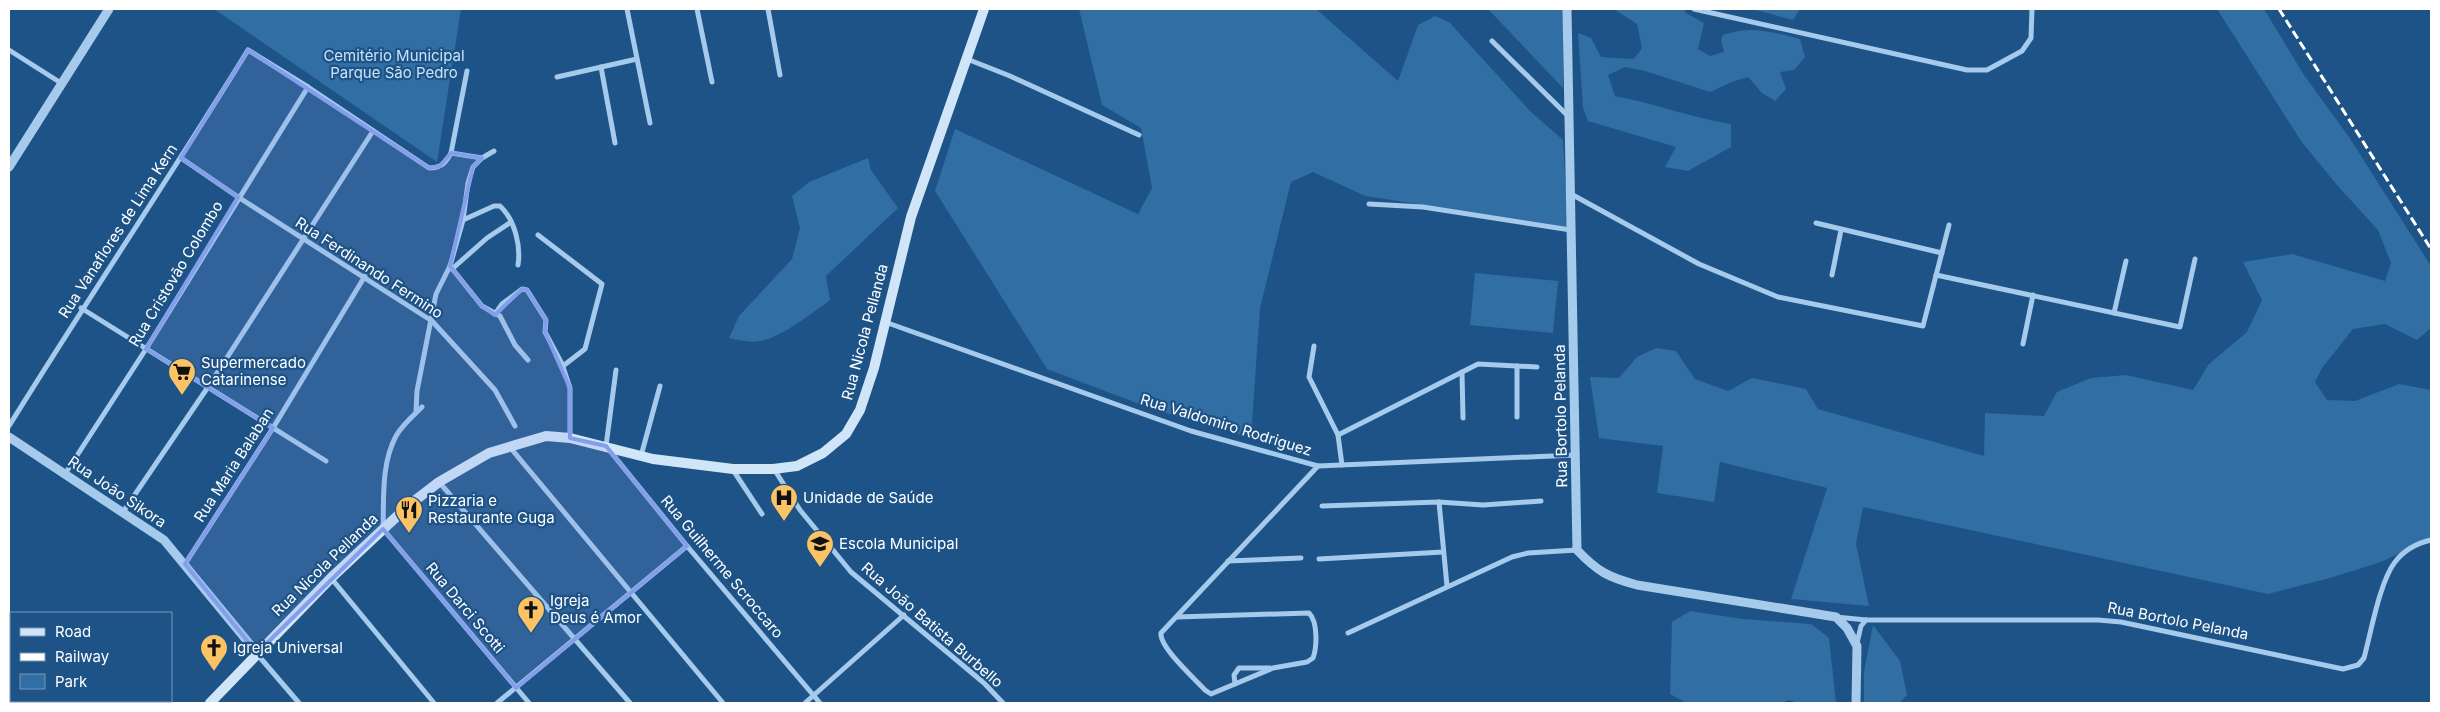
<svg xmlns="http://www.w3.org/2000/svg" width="2440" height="712" font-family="Inter,sans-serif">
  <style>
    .green { fill: #306ea4 }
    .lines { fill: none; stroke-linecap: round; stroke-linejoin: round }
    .minor { stroke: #a5caeb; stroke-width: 5 }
    .tertiary { stroke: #a5caeb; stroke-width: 9 }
    .secondary { stroke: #d1e5f8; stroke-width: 10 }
    .rail { stroke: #fff; stroke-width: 3; stroke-dasharray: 9 4; stroke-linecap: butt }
    .marked { fill: #839eea; fill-opacity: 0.2; stroke: #839eea; stroke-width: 4; stroke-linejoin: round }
    .labels { text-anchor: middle; stroke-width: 4.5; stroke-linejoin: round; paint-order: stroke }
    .park-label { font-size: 15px; fill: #cae3f8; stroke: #1d5386 }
    .street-label { font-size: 15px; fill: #fff; stroke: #1d5386 }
    .poi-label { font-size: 15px; fill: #fff; stroke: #1d5386; text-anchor: start }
  </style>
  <rect width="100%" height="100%" fill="#1d5386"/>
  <g class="green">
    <path d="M214,9H461L437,162Z"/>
    <path d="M1079,9H1316L1398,81L1418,25L1435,16L1449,22L1530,111L1563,140L1568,227L1365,196L1313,172L1291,182L1260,308L1251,438L1155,410L1047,369L935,191L955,129L1138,214L1152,188L1141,128L1102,105Z"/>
    <path d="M1488,9H1563V88Z"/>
    <path d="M1614,9H1684L1686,13L1704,23L1698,49L1710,56L1724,52L1721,40L1723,35C1752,25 1771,32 1800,39L1805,57L1794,70L1780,72L1786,89L1775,101L1762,93L1748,77L1732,82L1710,92L1645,71L1625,67L1608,75L1615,96C1654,103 1692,118 1731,124V147L1688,171L1665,167L1676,147L1588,121L1583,108L1578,33L1591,38L1601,57L1634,59L1642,48L1637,24Z"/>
    <path d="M1752,9H1800L1793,20Z"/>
    <path d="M2217,9H2264L2304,75L2349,137L2431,266V328L2417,340L2385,324L2353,329L2322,368L2315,382L2327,400L2355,401L2399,384L2431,390V538L2381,562L2330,578L2268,594L1863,507L1856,544L1869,606L1791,599L1827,488L1720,462L1714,502L1657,493L1663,446L1599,438L1590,377L1619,378L1637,357L1656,348L1676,351L1695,379L1728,391L1752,378L1806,389L1818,409L1984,456L1985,413L2044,416L2057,392L2091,378L2126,375L2193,390L2209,364L2247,332L2262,300L2243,262L2292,254L2385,281L2391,263L2378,230L2336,184L2301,141Z"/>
    <path d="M868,158L871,170L898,208L826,276L830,300C814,312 786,333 768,339C755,344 741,341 729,338L739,316L792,259L800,228L792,196L809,182Z"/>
    <path d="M1475,273L1558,281L1553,333L1470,325Z"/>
    <path d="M1690,611L1743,619L1811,624L1829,638L1836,703H1798L1789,700L1782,703H1687L1670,694L1672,622Z"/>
    <path d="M1873,625L1900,661L1907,695L1899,703H1864V672Z"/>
  </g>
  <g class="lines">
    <g class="minor">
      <path d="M627,9L650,123"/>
      <path d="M697,9L712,82"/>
      <path d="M768,9L780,75"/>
      <path d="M1694,9L1967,70H1987L2022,51L2031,38L2032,9"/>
      <path d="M1492,41L1568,116"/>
      <path d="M9,50L61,83"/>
      <path d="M967,59L1010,76L1139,135"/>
      <path d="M601,67L615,143"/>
      <path d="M557,77L637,59"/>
      <path d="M451,153L467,71"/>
      <path d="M181,158L238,197L432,321L495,390L515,426"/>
      <path d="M1571,194L1699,264L1778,297L1923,326L1949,225"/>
      <path d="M1369,204L1423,207L1571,230"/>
      <path d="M463,220L494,206H500C515,220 521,246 518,265"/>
      <path d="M1816,223L1942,253"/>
      <path d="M538,235L602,284L585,349L563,366"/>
      <path d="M450,266L482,306L500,316L515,345L528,360"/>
      <path d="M452,269L487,238L511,222"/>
      <path d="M1832,275L1841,230"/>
      <path d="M1936,275L2180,327L2195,259"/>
      <path d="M81,308L326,461"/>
      <path d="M2114,313L2126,261"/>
      <path d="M495,314L502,304L522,289L527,290L546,320L545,332L562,364L570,388V438"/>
      <path d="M885,322L1191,431L1318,466L1575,455"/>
      <path d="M2023,344L2033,295"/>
      <path d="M1314,346L1309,377L1338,435"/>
      <path d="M1517,366V417"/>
      <path d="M616,370L606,446L687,546L820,703"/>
      <path d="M1462,372L1463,418"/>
      <path d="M422,407C413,416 403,424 396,436C381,464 384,499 383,529L529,703"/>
      <path d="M416,412L417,391L436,294L450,266L463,220L468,183L473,167L482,158L494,151"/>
      <path d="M9,426C87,300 170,177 248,50L308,87L429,168C441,168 446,163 451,153L482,158"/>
      <path d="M509,446L723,703"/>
      <path d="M641,456L660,386"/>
      <path d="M1342,465L1338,435L1478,364L1537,367"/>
      <path d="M774,469L800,510L851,572L984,683L1003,703"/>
      <path d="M733,470L762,514"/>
      <path d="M65,474L146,349L308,87"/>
      <path d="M439,482L630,703"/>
      <path d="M1439,502L1447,586"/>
      <path d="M1322,506L1439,502L1483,505L1541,501"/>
      <path d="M123,512L208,387L373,131"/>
      <path d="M1319,559L1443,552"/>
      <path d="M1228,561L1301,558"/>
      <path d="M185,564L273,428L365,276"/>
      <path d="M331,578L434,703"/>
      <path d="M1177,617L1309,613C1318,622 1317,647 1313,658L1307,662L1273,668L1211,694L1205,690C1195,679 1159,647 1161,633L1318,466"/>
      <path d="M1836,617L1866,620H2098L2121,622L2343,669L2358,665L2364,658C2371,632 2380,581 2395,562C2404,550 2418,543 2431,540"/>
      <path d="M1348,633L1512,557L1528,553L1577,550"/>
      <path d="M1857,643L1861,626L1866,620"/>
      <path d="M257,654L299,703"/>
      <path d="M1235,684L1234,675L1239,668H1270"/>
      <path d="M497,703L687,546"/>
      <path d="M805,703L904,615"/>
    </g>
    <g class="tertiary">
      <path d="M1567,9L1577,550C1598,572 1608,577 1637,585L1836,617L1847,628L1857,646L1856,703"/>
      <path d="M9,167L109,9"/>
      <path d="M9,437L164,540L257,653"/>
    </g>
    <path class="secondary" d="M210,703L331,578L409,505L439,482L489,453L546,436L570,438L653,459L733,469H773L797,466L823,453L846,434L860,410L874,368L911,217L984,9"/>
    <path class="rail" d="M2279,9L2431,249"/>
  </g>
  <path class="marked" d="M248,50L429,168L440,166L451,153L482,158L473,167L450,266L482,306L495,315L522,289L527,290L546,320L545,332L570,388V438L606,446L687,546L516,688L383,529L257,653L185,564L273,428L146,349L238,197L181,158Z"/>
  <defs>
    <symbol id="supermarket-pin" viewBox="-11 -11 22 30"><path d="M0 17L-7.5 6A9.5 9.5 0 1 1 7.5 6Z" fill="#fbc363" stroke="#1d5386"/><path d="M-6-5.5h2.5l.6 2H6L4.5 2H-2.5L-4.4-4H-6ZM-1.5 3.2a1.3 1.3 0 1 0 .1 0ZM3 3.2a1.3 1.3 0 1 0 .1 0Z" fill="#111"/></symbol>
    <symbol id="hospital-pin" viewBox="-11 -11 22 30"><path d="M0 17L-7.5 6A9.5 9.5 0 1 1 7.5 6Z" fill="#fbc363" stroke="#1d5386"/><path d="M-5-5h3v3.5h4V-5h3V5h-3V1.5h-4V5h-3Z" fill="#111"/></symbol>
    <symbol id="restaurant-pin" viewBox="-11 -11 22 30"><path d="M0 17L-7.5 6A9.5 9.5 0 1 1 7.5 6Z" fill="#fbc363" stroke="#1d5386"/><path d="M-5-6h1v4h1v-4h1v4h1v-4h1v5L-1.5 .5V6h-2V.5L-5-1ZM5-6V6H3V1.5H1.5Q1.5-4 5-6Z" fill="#111"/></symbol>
    <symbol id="school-pin" viewBox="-11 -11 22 30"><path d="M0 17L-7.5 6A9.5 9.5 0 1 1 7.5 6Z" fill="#fbc363" stroke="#1d5386"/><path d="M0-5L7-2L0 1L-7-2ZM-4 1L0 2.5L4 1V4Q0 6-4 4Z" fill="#111"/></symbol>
    <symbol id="church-pin" viewBox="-11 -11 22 30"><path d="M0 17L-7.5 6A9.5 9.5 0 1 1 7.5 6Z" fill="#fbc363" stroke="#1d5386"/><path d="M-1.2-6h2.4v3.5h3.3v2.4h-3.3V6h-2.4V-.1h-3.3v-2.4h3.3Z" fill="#111"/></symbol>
  </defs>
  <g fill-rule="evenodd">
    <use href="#supermarket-pin" x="166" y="356" width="32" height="43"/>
    <use href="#hospital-pin" x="768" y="482" width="32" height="43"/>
    <use href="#restaurant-pin" x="393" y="494" width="32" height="43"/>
    <use href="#school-pin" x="804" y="528" width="32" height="43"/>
    <use href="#church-pin" x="515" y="594" width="32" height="43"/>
    <use href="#church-pin" x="198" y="632" width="32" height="43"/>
  </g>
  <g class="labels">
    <g class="park-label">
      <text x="394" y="61">Cemitério Municipal<tspan x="394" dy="17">Parque São Pedro</tspan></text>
    </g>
    <g class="street-label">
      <text transform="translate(118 231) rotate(-57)" y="5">Rua Vanaflores de Lima Kern</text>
      <text transform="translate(369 268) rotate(33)" y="5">Rua Ferdinando Fermino</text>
      <text transform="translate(176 274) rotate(-59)" y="5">Rua Cristovão Colombo</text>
      <text transform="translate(865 332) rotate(-75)" y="5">Rua Nicola Pellanda</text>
      <text transform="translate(1561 416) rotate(-91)" y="5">Rua Bortolo Pelanda</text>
      <text transform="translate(1226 425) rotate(17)" y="5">Rua Valdomiro Rodriguez</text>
      <text transform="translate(234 465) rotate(-57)" y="5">Rua Maria Balaban</text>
      <text transform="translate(117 492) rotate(34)" y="5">Rua João Sikora</text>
      <text transform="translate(325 565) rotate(-44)" y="5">Rua Nicola Pellanda</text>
      <text transform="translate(722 567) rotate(50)" y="5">Rua Guilherme Scroccaro</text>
      <text transform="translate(465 608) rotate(50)" y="5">Rua Darci Scotti</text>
      <text transform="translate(2178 621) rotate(11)" y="5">Rua Bortolo Pelanda</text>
      <text transform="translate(932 625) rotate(41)" y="5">Rua João Batista Burbello</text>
    </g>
    <g class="poi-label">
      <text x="201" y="368">Supermercado<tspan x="201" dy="17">Catarinense</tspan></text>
      <text x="803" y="503">Unidade de Saúde</text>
      <text x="428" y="506">Pizzaria e<tspan x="428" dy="17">Restaurante Guga</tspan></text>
      <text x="839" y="549">Escola Municipal</text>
      <text x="550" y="606">Igreja<tspan x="550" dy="17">Deus é Amor</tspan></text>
      <text x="233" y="653">Igreja Universal</text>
    </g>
  </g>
  <rect width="2440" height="712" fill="none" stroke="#ffffff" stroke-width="20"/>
  <rect x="10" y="612" width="162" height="90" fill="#1d5386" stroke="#7798b6"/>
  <rect x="20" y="628" width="25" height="8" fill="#d1e5f8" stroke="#7798b6"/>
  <text x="55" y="637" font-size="15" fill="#ffffff">Road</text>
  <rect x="20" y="653" width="25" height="8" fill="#ffffff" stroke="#7798b6"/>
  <text x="55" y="662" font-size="15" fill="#ffffff">Railway</text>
  <rect x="20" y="674" width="25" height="15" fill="#306ea4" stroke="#7798b6"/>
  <text x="55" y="687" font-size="15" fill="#ffffff">Park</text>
</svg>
